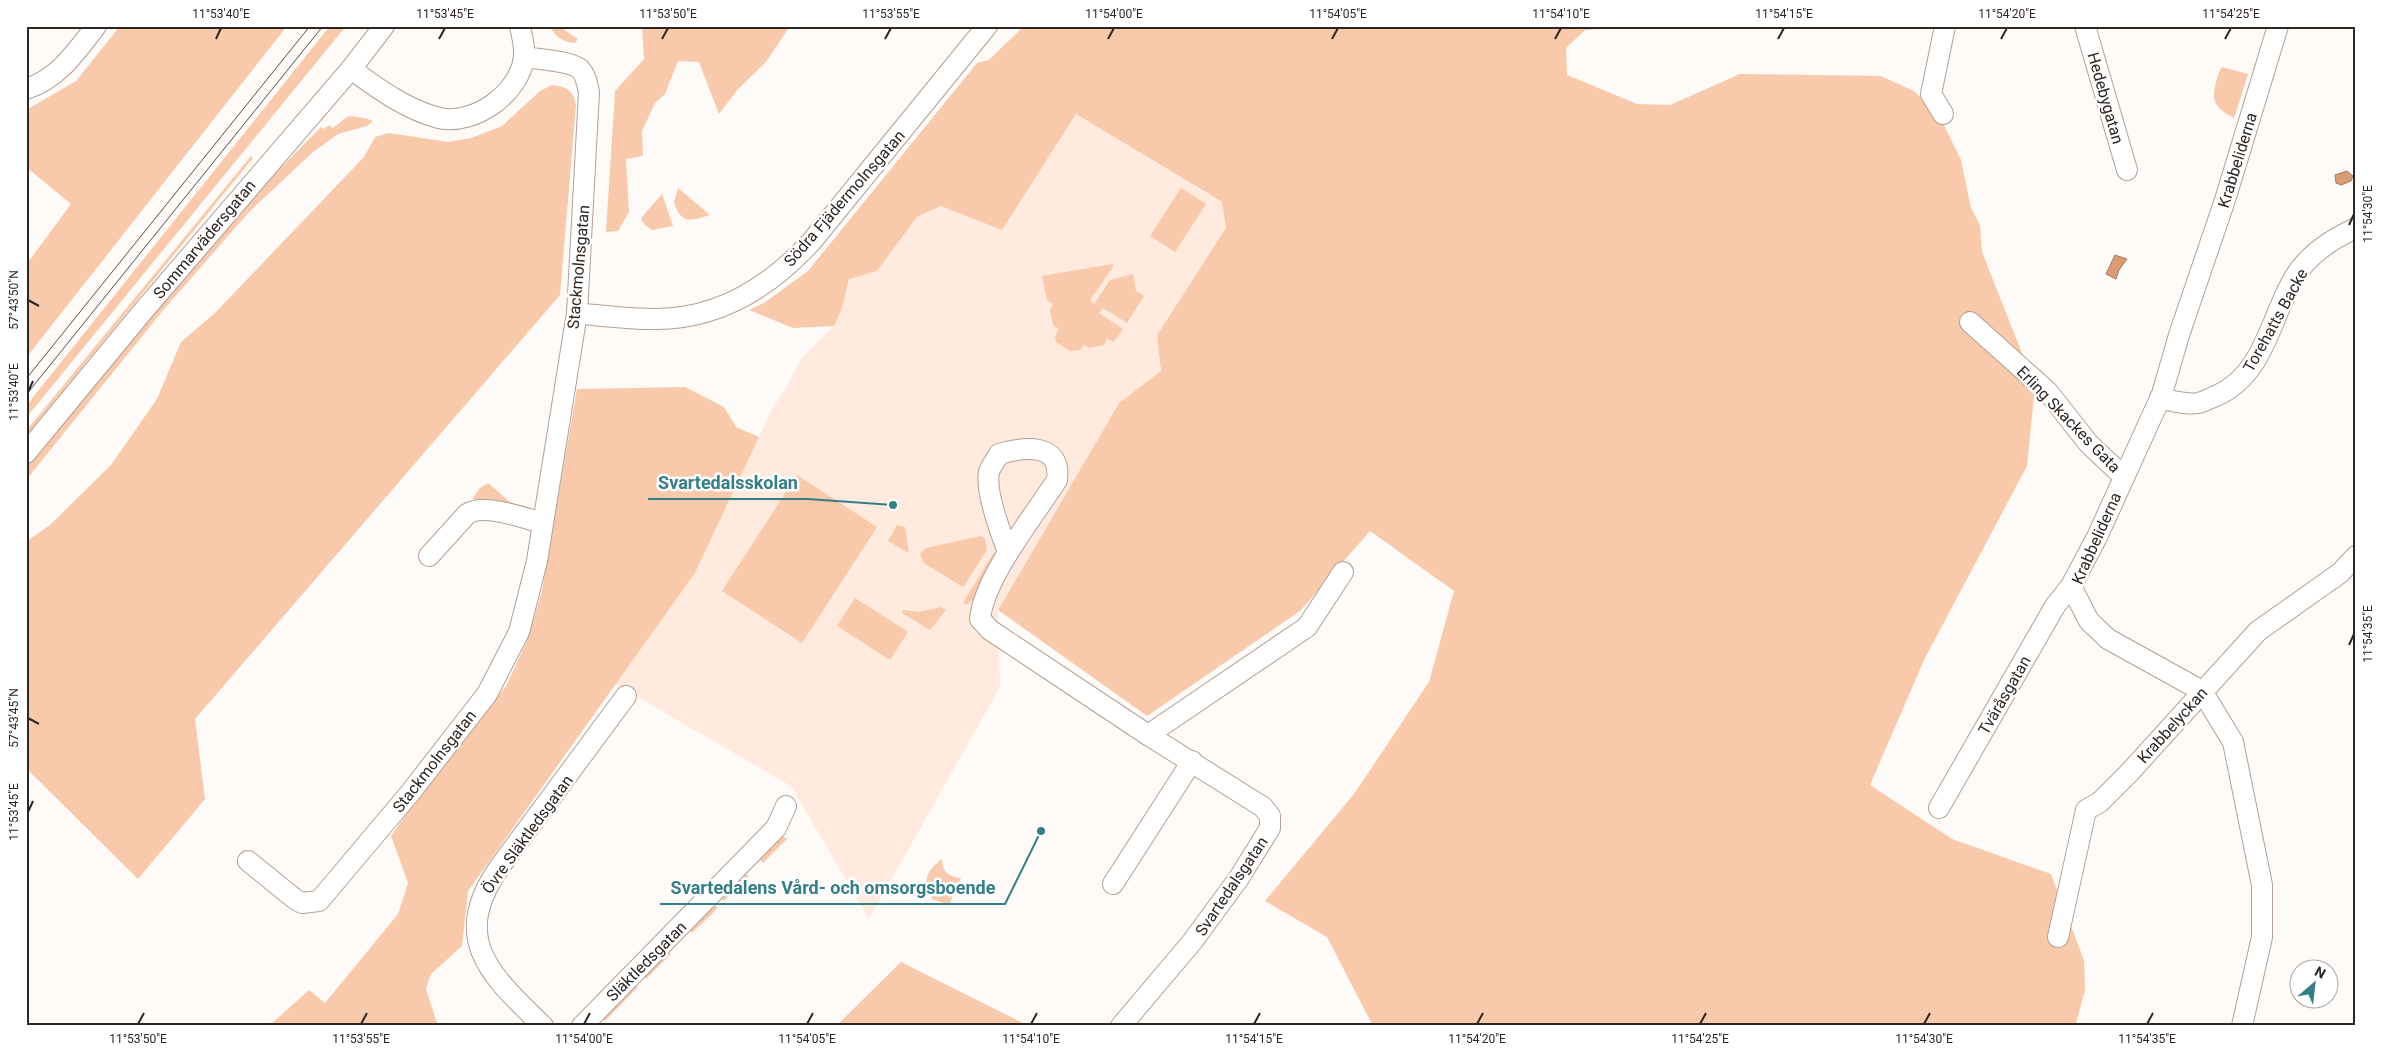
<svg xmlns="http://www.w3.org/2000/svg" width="2382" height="1052" font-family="Roboto,sans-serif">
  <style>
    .built { fill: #ffeadd }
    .green { fill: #f8c9aa }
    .water { fill: #d99d76; stroke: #a5795d }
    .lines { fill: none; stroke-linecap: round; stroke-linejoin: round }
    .minor-casing { stroke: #b2a095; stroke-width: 22 }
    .minor { stroke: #fff; stroke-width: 20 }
    .tram { stroke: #56504c; stroke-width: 1 }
    .ticks { fill: none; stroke: #2d2622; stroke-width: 2 }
    .labels { text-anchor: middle; stroke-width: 5; stroke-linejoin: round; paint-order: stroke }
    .street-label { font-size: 16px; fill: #2d2622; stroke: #fff }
    .leader { fill: none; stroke: #367e85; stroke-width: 2 }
    .callout-dot { fill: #367e85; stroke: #fff; stroke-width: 2 }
    .callout-label { font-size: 18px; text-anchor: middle; font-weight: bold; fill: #367e85; stroke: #fff; stroke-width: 5; stroke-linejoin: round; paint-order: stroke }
    .neatline { fill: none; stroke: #2d2622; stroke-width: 2 }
    .ticks-label { font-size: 12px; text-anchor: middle; fill: #2d2622 }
  </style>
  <rect width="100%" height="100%" fill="#fefaf7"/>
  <path class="built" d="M1076,114L1222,203L1226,228L1157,334L1161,371L1119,403L998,609L1000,687L869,919L791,786L615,684L695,573L771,411L789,383L801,359L834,326L842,308L849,279L877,271L917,217L942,206L1002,229Z"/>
  <g class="green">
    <path d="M120,26H287L26,358V265L71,204L26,167V110L76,81Z"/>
    <path d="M330,26H346L26,418V406Z"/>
    <path d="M550,26H558L578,39L575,43C563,42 555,37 550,26Z"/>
    <path d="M642,26H790L766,62L738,89L719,114L699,62L678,61L665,94L655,103L642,131L643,156L626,159L629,212L618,231L606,232L615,91L644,59Z"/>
    <path d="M1024,26H1602L1601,29L1585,30L1566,48L1567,75L1637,104L1670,105L1740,74L1881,76L1914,91L1938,113L1961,160L1971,208L1980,225L1982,252L2035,386L2027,466L1924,660L1870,785L1952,839L2051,874L2084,960L2085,991L2075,1026H1373L1327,937L1265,901L1354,794L1429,682L1454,591L1370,531L1300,611L1147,716L998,610L1119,403L1161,371L1157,335L1226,228L1222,202L1076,114L1002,230L941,206L917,217L877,271L849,279L842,308L834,326L793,328L749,310L764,303L808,271L977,63L989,60Z"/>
    <path d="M2222,67L2248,74L2234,118C2217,109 2210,102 2216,82C2217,77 2219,71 2222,67Z"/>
    <path d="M552,85C567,87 573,90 576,105L560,295L195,719L205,799L138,879L26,768V542L50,525L111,465L157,399L181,342L216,312L364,157L375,137L389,133L448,142L471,138L502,126L540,91Z"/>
    <path d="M349,116L365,118L373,121L367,126L338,134L313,152L249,212L165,308L26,480V466L249,200L321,127L323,129L330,125L332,128C339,125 341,120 349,116Z"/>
    <path d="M251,156L253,158L26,436V431Z"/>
    <path d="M678,188L710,215C691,221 681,225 674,202Z"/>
    <path d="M1181,188L1206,204L1175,252L1150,236Z"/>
    <path d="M662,194L673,226L652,230L644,224L641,218Z"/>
    <path d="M1113,264V267L1090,300L1094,304L1110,280L1133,274L1136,291L1144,296L1127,323L1103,308L1099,313L1123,329L1114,342L1107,339L1104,345L1090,348L1084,345L1080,350L1070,351L1056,342L1055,336L1059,329L1053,325L1050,311L1053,304L1047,300L1042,276Z"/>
    <path d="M685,387L724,407L736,427L759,437L695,573L468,891L462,946L431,974L426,989L438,1026H269L309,990L325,1003L398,914L408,883L391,836L426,786L506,686L527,641L542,591L577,389Z"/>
    <path d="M797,475L877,527L802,643L722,591Z"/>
    <path d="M488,483L518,509L472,499L480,488Z"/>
    <path d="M897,525L905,527L909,553L888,541Z"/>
    <path d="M981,536L985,539L987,550L964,586H961L924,563L920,554L926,548Z"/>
    <path d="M994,552L996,563L972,601L966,605L963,603Z"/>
    <path d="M855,598L908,632L890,660L837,626Z"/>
    <path d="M941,607L946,610L930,630L902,613L903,610L919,612Z"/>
    <path d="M781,835L787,839L763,863L759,858Z"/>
    <path d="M942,859C942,871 948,877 961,878L949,905L932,899C923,878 925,873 942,859Z"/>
    <path d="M744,873L749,876L724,901L720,896Z"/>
    <path d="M712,905L718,908L692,933L688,928Z"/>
    <path d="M666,949L671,954L646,979L641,975Z"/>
    <path d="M901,962L1029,1026H836Z"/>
    <path d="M635,985L638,987L605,1021L601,1017Z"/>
  </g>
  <g class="water">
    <path d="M2347,171L2353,176L2351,181L2341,185L2336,183L2335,175Z"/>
    <path d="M2115,255L2127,259L2119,270L2116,279L2106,274Z"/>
  </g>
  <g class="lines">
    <defs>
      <g id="minor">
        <path d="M2085,26L2127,170"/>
        <path d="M351,69C377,88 407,110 439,118C474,126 520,93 524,57C525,47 522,36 520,26"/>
        <path d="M26,89C58,79 76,52 96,26"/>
        <path d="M1943,114L1931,94L1945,26"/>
        <path d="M577,313C602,316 627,319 653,319C717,320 770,287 812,241L987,26"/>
        <path d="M1970,322L2048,392L2089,444L2124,477"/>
        <path d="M2160,398C2172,401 2186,405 2198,403C2204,402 2210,398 2216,396C2264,375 2270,319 2294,278C2308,254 2332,239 2356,228"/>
        <path d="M26,453L144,310L351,69L384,26"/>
        <path d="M1008,552C1001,534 985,491 989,472C991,466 996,460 999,454C1024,447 1062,442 1057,480C1033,517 984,578 980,619L990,630L1148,735L1263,807L1270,816V828L1239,878L1192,942L1121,1026"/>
        <path d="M429,556L467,514C485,503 523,518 543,523"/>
        <path d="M1148,735L1307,627L1343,572"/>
        <path d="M1939,808L2055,606L2071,586"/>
        <path d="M248,861L295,899L302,903L319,901L410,793L487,694L519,632L537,561L577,313L589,92C587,84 586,75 580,69C571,61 537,59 524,57"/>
        <path d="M1113,884L1192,761"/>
        <path d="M2058,937L2086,810L2100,802L2129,773L2258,631L2340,573L2356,556"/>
        <path d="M543,1026C489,974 449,938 501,865L626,696"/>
        <path d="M582,1026L776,828L786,806"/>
        <path d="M2242,1026L2262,937V885L2233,742L2202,691L2108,639L2089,621L2071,586L2097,537L2162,394L2179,335L2225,200L2278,26"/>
      </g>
    </defs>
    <use href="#minor" class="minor-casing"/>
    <use href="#minor" class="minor"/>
    <g class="tram">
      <path d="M26,379L310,26"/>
      <path d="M26,395L323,26"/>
    </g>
  </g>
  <path class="ticks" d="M216,39L221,28M439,39L445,28M662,39L668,28M885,39L891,28M1108,39L1114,28M1332,39L1338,28M1555,39L1561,28M1778,39L1784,28M2001,39L2007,28M2225,39L2231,28M2349,225L2354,214M28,300L39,306M28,392L33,381M2349,645L2354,634M28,718L39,724M28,812L33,801M138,1024L144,1013M361,1024L367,1013M584,1024L590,1013M807,1024L813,1013M1031,1024L1037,1013M1254,1024L1260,1013M1477,1024L1483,1013M1700,1024L1706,1013M1924,1024L1930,1013M2147,1024L2153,1013"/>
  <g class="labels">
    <g class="street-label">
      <text transform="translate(2106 98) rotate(74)" y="6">Hedebygatan</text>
      <text transform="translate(2237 160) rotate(-73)" y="6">Krabbeliderna</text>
      <text transform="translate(844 198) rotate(-49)" y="6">Södra Fjädermolnsgatan</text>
      <text transform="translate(204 239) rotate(-50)" y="6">Sommarvädersgatan</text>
      <text transform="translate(578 267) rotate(-85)" y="6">Stackmolnsgatan</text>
      <text transform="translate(2275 320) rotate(-61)" y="6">Torehatts Backe</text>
      <text transform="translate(2069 419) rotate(46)" y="6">Erling Skackes Gata</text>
      <text transform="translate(2096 538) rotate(-66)" y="6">Krabbeliderna</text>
      <text transform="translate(2004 695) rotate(-60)" y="6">Tväråsgatan</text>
      <text transform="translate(2172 725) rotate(-48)" y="6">Krabbelyckan</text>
      <text transform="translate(434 761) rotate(-52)" y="6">Stackmolnsgatan</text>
      <text transform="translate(527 834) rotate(-54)" y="6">Övre Släktledsgatan</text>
      <text transform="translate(1231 886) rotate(-56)" y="6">Svartedalsgatan</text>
      <text transform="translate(646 961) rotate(-45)" y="6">Släktledsgatan</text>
    </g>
  </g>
  <path class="leader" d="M893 505L808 499H648M1041 831L1005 904H660"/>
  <g class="callout-dot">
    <circle cx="893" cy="505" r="5"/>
    <circle cx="1041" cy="831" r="5"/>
  </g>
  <g class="callout-label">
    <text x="728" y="489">Svartedalsskolan</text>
    <text x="833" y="894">Svartedalens Vård- och omsorgsboende</text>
  </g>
  <rect width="2382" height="1052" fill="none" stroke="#ffffff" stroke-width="55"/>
  <g transform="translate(2314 984) rotate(28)"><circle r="24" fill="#ffffff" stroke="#aba8a7"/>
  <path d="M0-4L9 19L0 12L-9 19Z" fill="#367e85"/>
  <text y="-8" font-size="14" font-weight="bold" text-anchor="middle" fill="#2d2622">N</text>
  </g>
  <rect x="28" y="28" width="2326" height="996" class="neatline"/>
  <g class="ticks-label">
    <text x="221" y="18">11°53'40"E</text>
    <text x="445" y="18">11°53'45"E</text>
    <text x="668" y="18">11°53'50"E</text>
    <text x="891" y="18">11°53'55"E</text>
    <text x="1114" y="18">11°54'00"E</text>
    <text x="1338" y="18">11°54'05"E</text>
    <text x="1561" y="18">11°54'10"E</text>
    <text x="1784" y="18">11°54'15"E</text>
    <text x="2007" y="18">11°54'20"E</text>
    <text x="2231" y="18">11°54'25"E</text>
    <text transform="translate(2368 214) rotate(-90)" y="4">11°54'30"E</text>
    <text transform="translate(14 300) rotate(-90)" y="4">57°43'50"N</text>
    <text transform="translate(14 392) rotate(-90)" y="4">11°53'40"E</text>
    <text transform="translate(2368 634) rotate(-90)" y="4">11°54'35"E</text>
    <text transform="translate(14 718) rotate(-90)" y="4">57°43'45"N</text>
    <text transform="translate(14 812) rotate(-90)" y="4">11°53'45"E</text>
    <text x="138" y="1043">11°53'50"E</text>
    <text x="361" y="1043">11°53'55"E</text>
    <text x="584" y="1043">11°54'00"E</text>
    <text x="807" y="1043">11°54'05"E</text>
    <text x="1031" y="1043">11°54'10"E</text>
    <text x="1254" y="1043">11°54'15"E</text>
    <text x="1477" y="1043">11°54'20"E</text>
    <text x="1700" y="1043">11°54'25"E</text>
    <text x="1924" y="1043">11°54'30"E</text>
    <text x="2147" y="1043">11°54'35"E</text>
  </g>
</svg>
